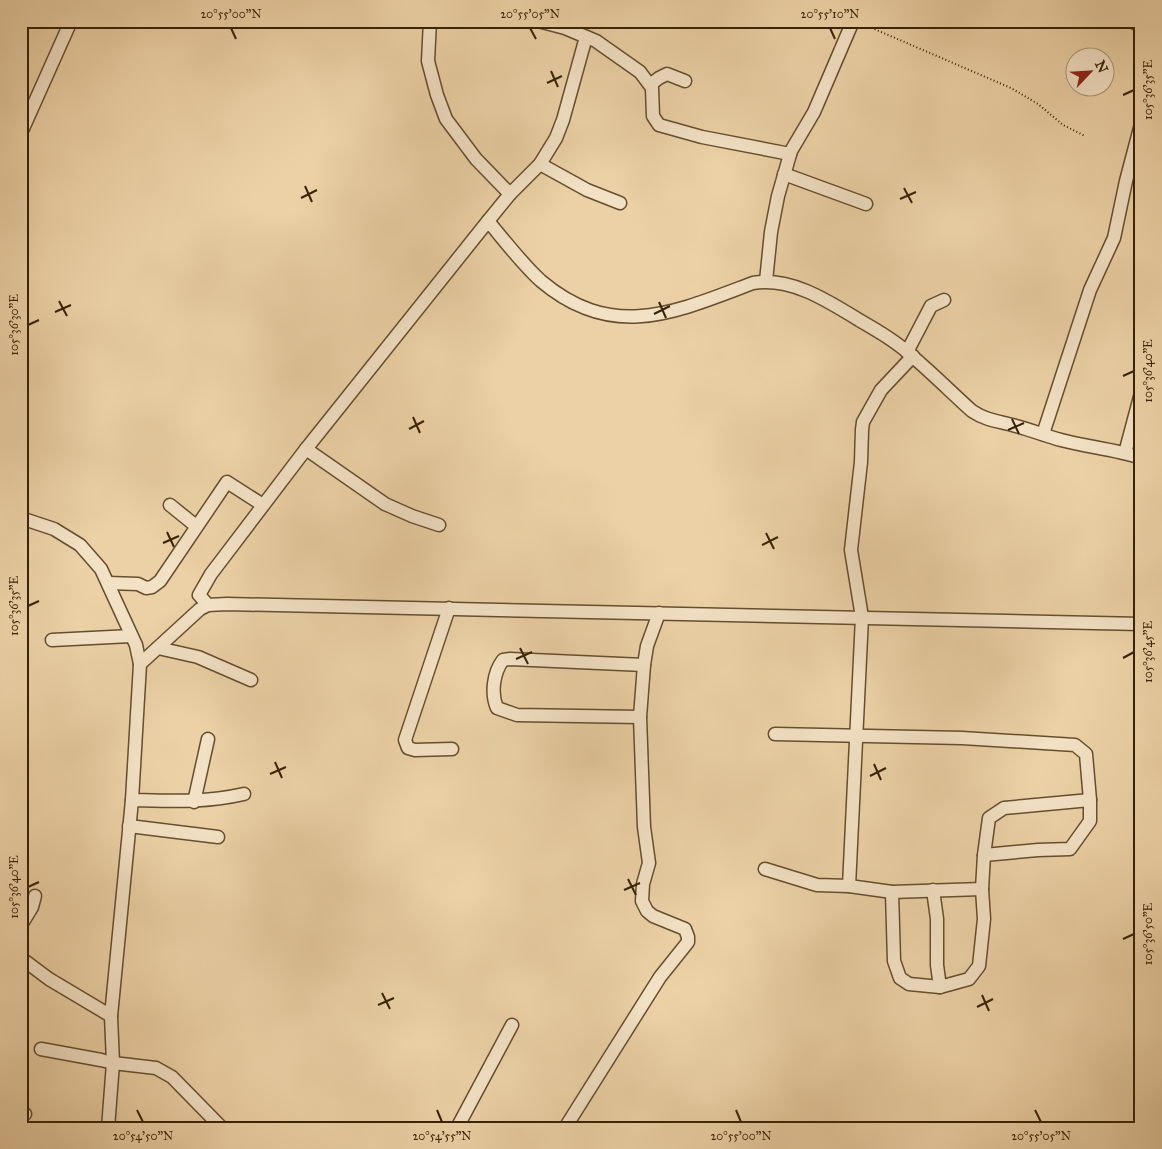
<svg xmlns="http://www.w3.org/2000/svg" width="1162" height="1149" font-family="'IM FELL Great Primer',serif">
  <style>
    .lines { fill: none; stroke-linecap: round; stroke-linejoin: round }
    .minor-casing { stroke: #654e2e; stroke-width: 15 }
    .path { stroke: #382206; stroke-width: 2; stroke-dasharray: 1 2.5; stroke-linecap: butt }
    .minor { stroke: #f3e1c5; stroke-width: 12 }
    .ticks { fill: none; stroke: #382206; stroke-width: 2 }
    .neatline { fill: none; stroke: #382206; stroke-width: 2 }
    .ticks-label { font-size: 12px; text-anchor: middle; fill: #382206 }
  </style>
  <rect width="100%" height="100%" fill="#ecd1a6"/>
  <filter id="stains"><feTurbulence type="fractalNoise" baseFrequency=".004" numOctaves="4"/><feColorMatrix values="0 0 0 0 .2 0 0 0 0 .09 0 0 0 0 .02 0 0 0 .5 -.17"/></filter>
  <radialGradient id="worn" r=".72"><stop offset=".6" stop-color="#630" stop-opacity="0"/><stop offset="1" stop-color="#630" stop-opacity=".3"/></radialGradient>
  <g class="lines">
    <defs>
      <g id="minor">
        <path d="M430,21L428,61L437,95L446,119L476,159L510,194"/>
        <path d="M538,21L565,28L596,41L640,72L652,88L653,116L659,125L702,137L790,154"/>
        <path d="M1131,21L1141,26"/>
        <path d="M651,84L659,78L667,74L685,81"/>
        <path d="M21,133L71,21"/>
        <path d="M540,164L587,190L620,203"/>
        <path d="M784,174L866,204"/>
        <path d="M488,221L510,194L540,164L556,138L563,120L586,37"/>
        <path d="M766,281L771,232L778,196L791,151L814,112L853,21"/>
        <path d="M907,352L931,306L944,300"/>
        <path d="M1043,434L1090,290L1114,238L1126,181L1141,124"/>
        <path d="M306,449L385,504L412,516L439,525"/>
        <path d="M1125,453L1141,393"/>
        <path d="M170,505L196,526"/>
        <path d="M21,518L54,529L80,545L101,569L136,645L140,664"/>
        <path d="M108,583L138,584L146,588L152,587L160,581L227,482L263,505"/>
        <path d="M208,605L199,595L211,574L306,449L488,221C504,240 523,265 541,281C613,342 676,312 753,283C792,277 828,301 859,320C878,331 897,342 913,357C933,374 952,393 972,411C987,421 999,421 1016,426C1031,430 1046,436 1061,440C1087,447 1115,449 1141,458"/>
        <path d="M449,608L405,740L408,748L415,750L452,749"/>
        <path d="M52,640L131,636"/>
        <path d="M158,648L198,657L251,680"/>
        <path d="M640,717L517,715L497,708C491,694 493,673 503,660L510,659L644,665"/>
        <path d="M775,734L962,738L1075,745L1086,754L1090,800V821L1070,849L1038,850L984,855"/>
        <path d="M132,800C172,801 204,803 244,794"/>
        <path d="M194,802L208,739"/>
        <path d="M129,826L218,837"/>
        <path d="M765,869L817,885L849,886L892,892L982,889"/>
        <path d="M849,886L862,617L851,550L861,462L862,430L863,422L881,390L913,356"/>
        <path d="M933,890L937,919V965L940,987"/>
        <path d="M892,892L894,961L900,978L909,984L940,987L969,979L979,966L984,919L982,889L984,855L989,818L1004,808L1090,800"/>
        <path d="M21,925L32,907L35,896"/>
        <path d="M21,958L49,979L111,1016"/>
        <path d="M41,1049L101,1060L113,1063L156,1068L172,1077L222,1128"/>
        <path d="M21,1113L25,1114"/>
        <path d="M108,1128L113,1063L111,1016L132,800L140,664L200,609L208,605L227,604L1141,624"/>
        <path d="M457,1128L512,1025"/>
        <path d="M565,1128L660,977L688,942V937L685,929L653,916L647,911L642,901L643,884L649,863L644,827L640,717L644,665L647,646L659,613"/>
      </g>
    </defs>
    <use href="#minor" class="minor-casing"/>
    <path class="path" d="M865,25L1011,88L1038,104L1063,125L1085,136"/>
    <use href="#minor" class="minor"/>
  </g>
  <path class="ticks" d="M231,28L236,39M530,28L536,39M830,28L835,39M551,71L558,87M547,83L562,76M1123,95L1134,90M305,186L312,202M904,188L912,203M301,198L317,190M900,199L916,192M59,301L67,316M659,302L666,318M55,312L71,305M654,314L670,306M28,325L39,320M1123,376L1134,371M413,417L420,433M1012,419L1019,434M409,429L424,421M1008,430L1024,423M167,532L174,547M766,533L774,549M163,543L179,536M762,545L778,537M28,606L39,601M520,648L528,664M1123,658L1134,652M516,659L532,652M275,762L282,778M874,764L881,780M270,774L286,767M870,776L886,768M628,879L636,895M28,887L39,882M624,890L640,883M1123,939L1134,934M382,993L390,1009M982,995L989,1011M378,1005L394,998M977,1007L993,999M137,1110L143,1122M437,1110L442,1122M736,1110L741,1122M1035,1110L1041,1122"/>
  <rect width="1162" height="1149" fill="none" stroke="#ecd1a6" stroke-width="55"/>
  <g transform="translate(1090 72) rotate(65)"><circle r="24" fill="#f3e1c5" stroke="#a89579"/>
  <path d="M0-4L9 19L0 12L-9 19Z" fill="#8f2418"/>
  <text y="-8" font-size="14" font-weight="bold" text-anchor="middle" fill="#382206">N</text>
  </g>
  <rect x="28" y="28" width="1106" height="1094" class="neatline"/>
  <g class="ticks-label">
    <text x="231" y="18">20°55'00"N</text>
    <text x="530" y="18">20°55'05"N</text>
    <text x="830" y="18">20°55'10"N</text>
    <text transform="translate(1148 90) rotate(-90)" y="4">105°36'35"E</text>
    <text transform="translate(14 325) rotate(-90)" y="4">105°36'30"E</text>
    <text transform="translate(1148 371) rotate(-90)" y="4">105°36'40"E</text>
    <text transform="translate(14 606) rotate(-90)" y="4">105°36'35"E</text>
    <text transform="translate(1148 652) rotate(-90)" y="4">105°36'45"E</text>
    <text transform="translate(14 887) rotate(-90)" y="4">105°36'40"E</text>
    <text transform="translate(1148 934) rotate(-90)" y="4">105°36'50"E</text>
    <text x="143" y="1140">20°54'50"N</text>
    <text x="442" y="1140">20°54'55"N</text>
    <text x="741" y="1140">20°55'00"N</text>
    <text x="1041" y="1140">20°55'05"N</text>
  </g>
  <rect width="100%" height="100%" filter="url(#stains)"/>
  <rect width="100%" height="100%" fill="url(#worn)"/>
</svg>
